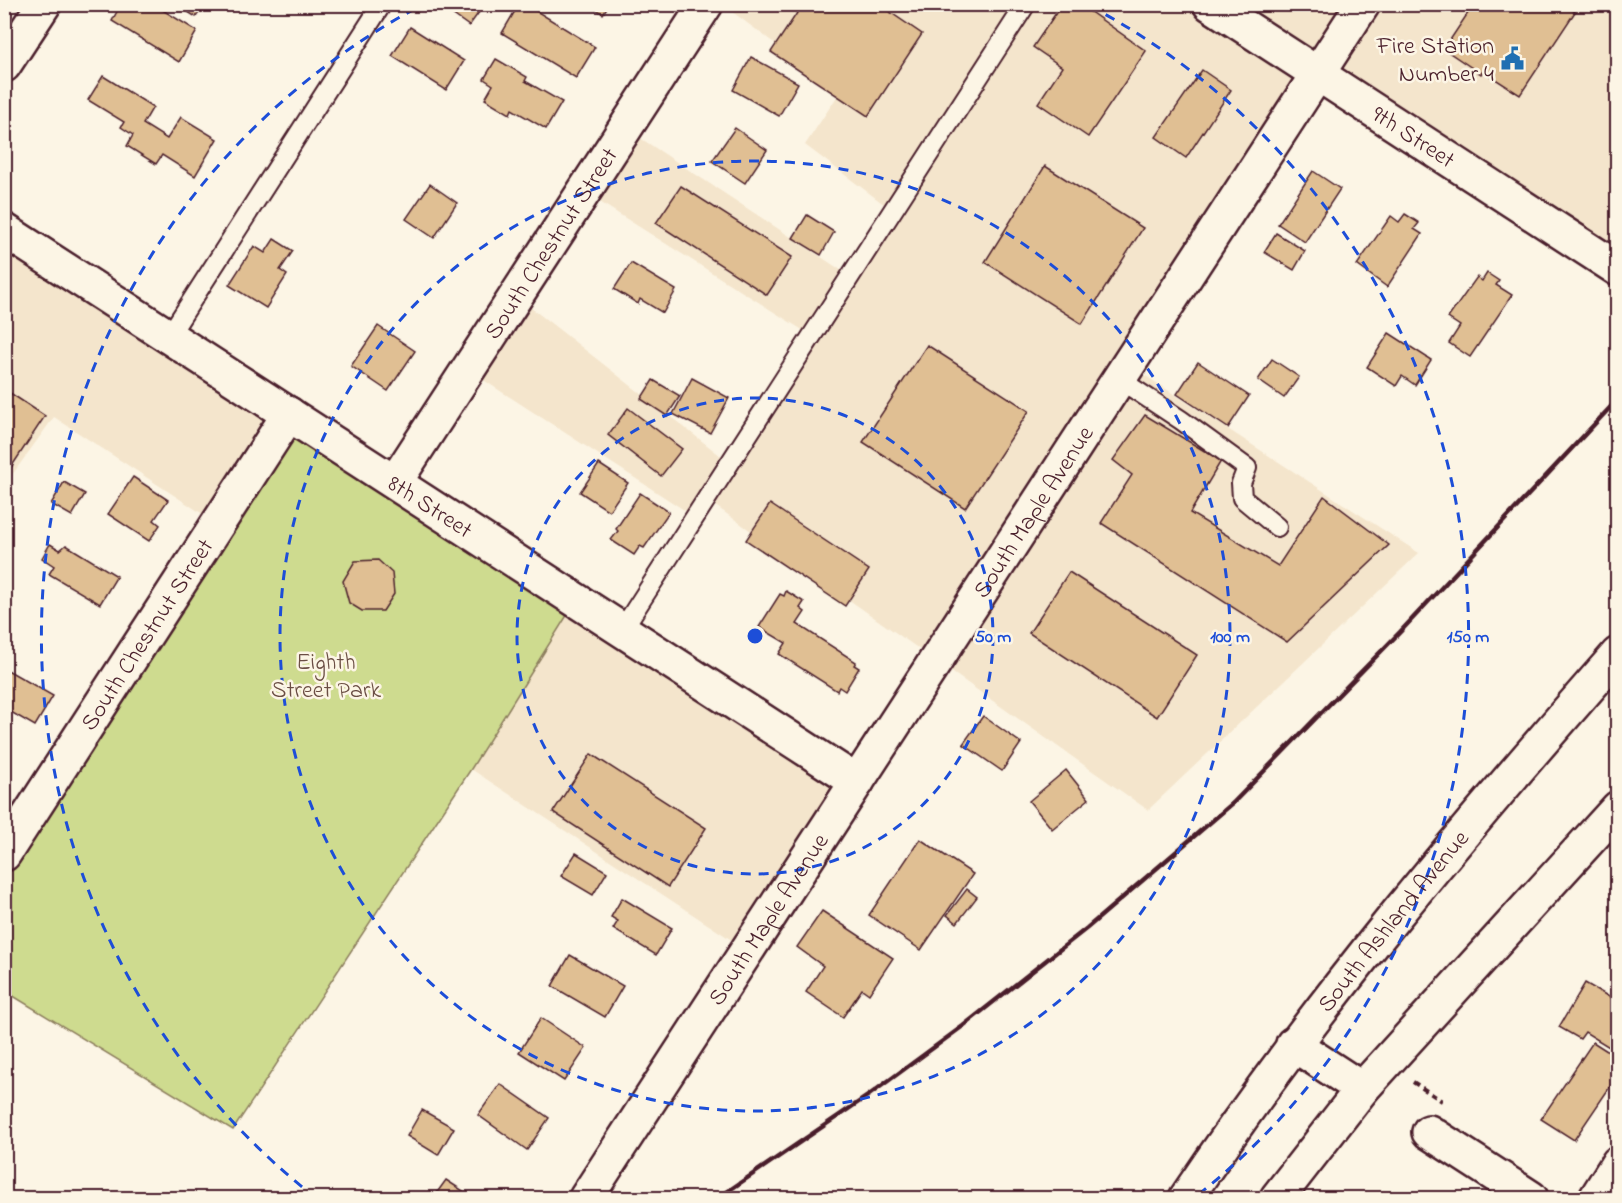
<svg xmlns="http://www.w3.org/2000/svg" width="1622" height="1203" font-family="'Indie Flower',sans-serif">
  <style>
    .built { fill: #f4e5cc }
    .green { fill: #cedb8f; stroke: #8c7d5d; stroke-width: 1.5 }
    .building { fill: #e0bf93; stroke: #4a1f2b; stroke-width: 1.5 }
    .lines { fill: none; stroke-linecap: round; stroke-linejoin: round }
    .service-casing { stroke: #4a1f2b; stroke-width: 22 }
    .minor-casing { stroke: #4a1f2b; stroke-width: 38 }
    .tertiary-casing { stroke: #4a1f2b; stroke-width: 38 }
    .secondary-casing { stroke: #4a1f2b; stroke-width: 38 }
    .path { stroke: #4a1f2b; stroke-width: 4; stroke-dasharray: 6 4.5; stroke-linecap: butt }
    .service { stroke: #fcf5e5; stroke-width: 18 }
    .minor { stroke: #fcf5e5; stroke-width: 33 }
    .tertiary { stroke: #fcf5e5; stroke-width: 33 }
    .secondary { stroke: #fcf5e5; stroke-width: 33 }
    .rail { stroke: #4a1f2b; stroke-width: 4.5 }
    .ring { fill: none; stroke: #1d4ed8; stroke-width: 3; stroke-dasharray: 10 8 }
    .labels { text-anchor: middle; stroke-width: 5; stroke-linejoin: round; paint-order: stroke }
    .poi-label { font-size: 24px; fill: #4a1f2b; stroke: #fcf5e5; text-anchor: end }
    .street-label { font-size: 24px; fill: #4a1f2b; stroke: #fcf5e5 }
    .park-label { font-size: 24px; fill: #6b4e44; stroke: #fcf5e5 }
    .centre { fill: #1d4ed8; stroke: #fcf5e5; stroke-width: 3 }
    .ring-label { font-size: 18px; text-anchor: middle; font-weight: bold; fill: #1d4ed8; stroke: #fcf5e5; stroke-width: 5; stroke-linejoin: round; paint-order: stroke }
  </style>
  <rect width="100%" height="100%" fill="#fcf5e5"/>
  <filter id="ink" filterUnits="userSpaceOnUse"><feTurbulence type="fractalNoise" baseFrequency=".0167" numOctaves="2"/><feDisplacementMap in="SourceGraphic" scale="12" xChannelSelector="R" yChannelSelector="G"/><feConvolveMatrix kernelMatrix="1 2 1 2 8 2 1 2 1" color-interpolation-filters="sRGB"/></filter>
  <g filter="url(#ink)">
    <g class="built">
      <path d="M723,5H1617V269L1318,74L1129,365L1419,553L1148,810L707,500L695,517L468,370L516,296L730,463L812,336L584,192L625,128L850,276L893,211L805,145L840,92Z"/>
      <path d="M4,230L289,414L218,524L54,417L12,475L5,474Z"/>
      <path d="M576,601L857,782L747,950L471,769Z"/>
    </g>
    <path class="green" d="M289,414L576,601L471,769L233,1130L5,991L4,854Z"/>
    <g class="building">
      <path d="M121,4H153L197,31L179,62L112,21Z"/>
      <path d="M175,4H205L196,17Z"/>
      <path d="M438,4H485L469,26Z"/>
      <path d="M519,4H525L595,47L576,78L502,33Z"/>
      <path d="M583,4H609L603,14L591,6L589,9Z"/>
      <path d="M803,4H878L922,34L868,116L771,52Z"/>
      <path d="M1062,4H1079L1146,51L1088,137L1038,103L1062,67L1033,47Z"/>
      <path d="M1474,4H1564L1575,12L1520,95L1483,71L1481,74L1444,49Z"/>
      <path d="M410,27L464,61L446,90L392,56Z"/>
      <path d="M751,57L798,83L779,116L733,90Z"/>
      <path d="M496,59L527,77L525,81L562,102L546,129L512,109L510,114L485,99L493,85L484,79Z"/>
      <path d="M1202,70L1231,90L1186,158L1156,137Z"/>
      <path d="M103,76L153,107L143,124L167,139L181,117L217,139L195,176L162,155L156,164L127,146L133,135L121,127L124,122L88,100Z"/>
      <path d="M735,128L767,150L745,183L712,161Z"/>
      <path d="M1045,166L1143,228L1082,324L985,262Z"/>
      <path d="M1313,171L1340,189L1305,242L1278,224Z"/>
      <path d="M430,184L457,203L434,238L406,219Z"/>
      <path d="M681,186L792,257L767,295L656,223Z"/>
      <path d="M1405,214L1419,223L1414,229L1422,234L1387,287L1357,265L1391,216L1399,222Z"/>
      <path d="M807,215L834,232L821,255L793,238Z"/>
      <path d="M1276,233L1305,251L1294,270L1264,252Z"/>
      <path d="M274,239L293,251L280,270L287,275L266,308L229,285L254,246L265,253Z"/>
      <path d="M631,263L676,290L663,313L640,299L638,304L614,289Z"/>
      <path d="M1487,273L1499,281L1496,285L1512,295L1470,357L1449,343L1460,326L1448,318L1477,277L1482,281Z"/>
      <path d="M378,326L415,351L388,391L351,366Z"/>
      <path d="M1389,333L1431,360L1415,385L1402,376L1396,386L1367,367Z"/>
      <path d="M927,345L1029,411L965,508L863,442Z"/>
      <path d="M1272,359L1299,377L1284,398L1258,380Z"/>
      <path d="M1198,362L1249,396L1228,428L1177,394Z"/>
      <path d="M692,378L729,398L710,433L673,414Z"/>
      <path d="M653,380L680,396L667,416L641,399Z"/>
      <path d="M4,389L45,416L6,475L4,474Z"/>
      <path d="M628,408L682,449L661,476L608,435Z"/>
      <path d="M1145,415L1221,461L1190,513L1278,566L1324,496L1389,545L1287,642L1101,523L1132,475L1113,460Z"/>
      <path d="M599,464L628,483L609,511L580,492Z"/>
      <path d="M133,477L168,500L154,520L160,525L149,541L108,514Z"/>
      <path d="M64,482L85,494L72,516L51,504Z"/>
      <path d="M640,493L669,512L644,548L640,546L634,555L611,540L618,531L616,529Z"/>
      <path d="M770,504L869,570L845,606L746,540Z"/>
      <path d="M50,544L60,550L66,545L117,576L100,604L49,574L54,566L42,558Z"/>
      <path d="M378,560L392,573L394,594L383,611H362L349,603L343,581L355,561Z"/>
      <path d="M1069,572L1197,655L1157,717L1029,633Z"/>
      <path d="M786,591L804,602L800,608L805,612L797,624L856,662L854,665L859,668L845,691L839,687L837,691L779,654L786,643L759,627L780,594L784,596Z"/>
      <path d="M4,668L53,696L35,726L4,708Z"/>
      <path d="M983,716L1021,743L1002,771L963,744Z"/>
      <path d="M591,754L706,828L668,887L553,812Z"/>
      <path d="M1066,770L1089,799L1052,829L1029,801Z"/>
      <path d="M920,839L973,874L921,950L869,915Z"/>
      <path d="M576,853L607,872L593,895L561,876Z"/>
      <path d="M967,889L977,897L957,923L947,915Z"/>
      <path d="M622,898L672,928L656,955L613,929L618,921L611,917Z"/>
      <path d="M822,911L893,958L869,994L862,989L843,1017L806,992L823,966L797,947Z"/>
      <path d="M570,955L623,986L605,1017L552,986Z"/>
      <path d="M1585,983L1618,1002V1044L1614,1050L1585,1032L1580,1039L1559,1027Z"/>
      <path d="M541,1018L586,1048L564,1081L519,1052Z"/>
      <path d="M1593,1042L1618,1058V1075L1574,1140L1541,1119Z"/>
      <path d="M500,1084L549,1118L527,1150L478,1115Z"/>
      <path d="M422,1110L454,1128L438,1155L407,1136Z"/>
      <path d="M446,1180L474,1198H433Z"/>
    </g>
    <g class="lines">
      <defs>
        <g id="service">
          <path d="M169,336L382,4"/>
          <path d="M1119,379L1181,420L1247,468L1241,483L1242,498L1277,527"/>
          <path d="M622,630L1026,4"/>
        </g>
        <g id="minor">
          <path id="s1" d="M4,230L857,782"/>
          <path id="s2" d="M395,482L706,4"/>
          <path id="s3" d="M4,854L289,414"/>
          <path d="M1429,1132L1531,1198"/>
          <path id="s4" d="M586,1198L1363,4"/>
          <path d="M1596,1198L1618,1163"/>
        </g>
        <g id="tertiary">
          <path id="s5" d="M1210,4L1618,269"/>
          <path d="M4,65L44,4"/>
        </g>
        <g id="secondary">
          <path d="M1293,1044L1362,1089"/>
          <path id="s6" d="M1186,1198C1315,1005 1464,829 1618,654"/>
          <path d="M1277,1198L1362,1089L1618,808"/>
        </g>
      </defs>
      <use href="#service" class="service-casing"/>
      <use href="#minor" class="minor-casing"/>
      <use href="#tertiary" class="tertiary-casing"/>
      <use href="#secondary" class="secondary-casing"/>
      <path class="path" d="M1413,1082L1442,1101"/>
      <use href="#service" class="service"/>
      <use href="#minor" class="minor"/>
      <use href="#tertiary" class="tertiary"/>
      <use href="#secondary" class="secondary"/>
      <path class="rail" d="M718,1198L869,1095L963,1026L1087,928L1233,803L1400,632L1618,399"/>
    </g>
  </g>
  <g class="ring">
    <circle cx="755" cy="636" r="238"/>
    <circle cx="755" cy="636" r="475"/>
    <path d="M316 1198A713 713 0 0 1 420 6M1090 6A713 713 0 0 1 1194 1198"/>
  </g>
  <defs>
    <symbol id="civic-bare" viewBox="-9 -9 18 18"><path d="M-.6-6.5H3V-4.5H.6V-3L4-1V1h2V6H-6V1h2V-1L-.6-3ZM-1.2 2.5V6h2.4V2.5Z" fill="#1f6fb2" stroke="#fcf5e5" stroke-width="2.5" paint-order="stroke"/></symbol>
  </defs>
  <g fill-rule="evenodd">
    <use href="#civic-bare" x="1496" y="42" width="33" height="33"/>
  </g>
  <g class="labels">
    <g class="poi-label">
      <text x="1494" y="53">Fire Station<tspan x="1494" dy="28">Number 4</tspan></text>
    </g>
    <g class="street-label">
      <text dy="8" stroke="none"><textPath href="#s5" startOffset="243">9th Street</textPath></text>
      <text dy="8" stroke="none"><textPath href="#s2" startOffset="285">South Chestnut Street</textPath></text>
      <text dy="8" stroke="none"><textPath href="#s1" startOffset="508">8th Street</textPath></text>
      <text dy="8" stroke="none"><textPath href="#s4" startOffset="819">South Maple Avenue</textPath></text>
      <text dy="8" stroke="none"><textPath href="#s3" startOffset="262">South Chestnut Street</textPath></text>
      <text dy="8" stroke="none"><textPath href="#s4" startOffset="333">South Maple Avenue</textPath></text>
      <text dy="8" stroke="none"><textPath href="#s6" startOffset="346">South Ashland Avenue</textPath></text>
    </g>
    <g class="park-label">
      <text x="326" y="669">Eighth<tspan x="326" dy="28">Street Park</tspan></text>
    </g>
  </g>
  <circle cx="755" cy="636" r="9" class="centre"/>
  <g class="ring-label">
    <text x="993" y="642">50 m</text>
    <text x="1230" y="642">100 m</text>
    <text x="1468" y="642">150 m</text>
  </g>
  <rect width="1622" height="1203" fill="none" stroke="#fcf5e5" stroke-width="24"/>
  <rect x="12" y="12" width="1598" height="1179" fill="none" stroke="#4a1f2b" stroke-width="2" filter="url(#ink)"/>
</svg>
